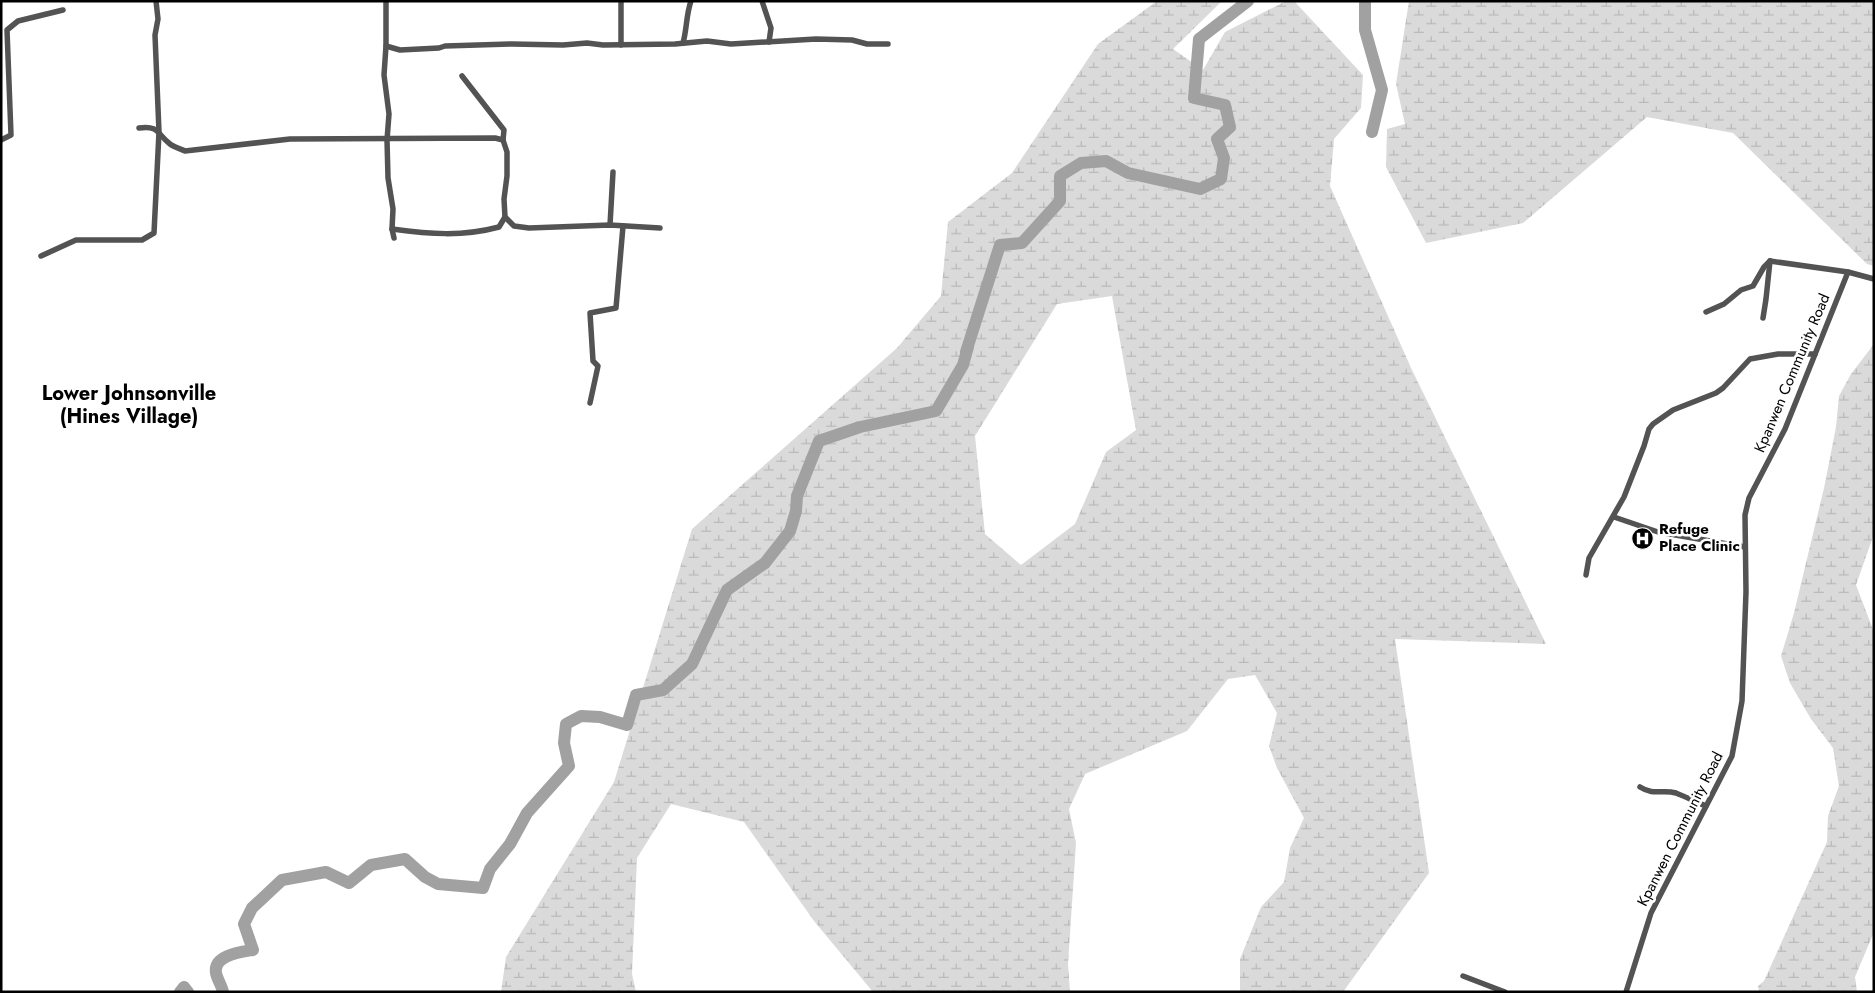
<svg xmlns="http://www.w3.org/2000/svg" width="1875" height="993" font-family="Jost,sans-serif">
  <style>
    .wetland { fill: url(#wetland-marsh); fill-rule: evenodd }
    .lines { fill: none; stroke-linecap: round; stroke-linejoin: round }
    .river { stroke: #a1a1a1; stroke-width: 12 }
    .street { stroke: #535353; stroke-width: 5.5 }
    .labels { text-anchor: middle; stroke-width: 5; stroke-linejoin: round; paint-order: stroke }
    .street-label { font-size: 15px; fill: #000; stroke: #fff }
    .poi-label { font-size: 15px; font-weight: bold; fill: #000; stroke: #fff; text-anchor: start }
    .district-label { font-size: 20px; font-weight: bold; fill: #000; stroke: #fff }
  </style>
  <defs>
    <pattern id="wetland-marsh" width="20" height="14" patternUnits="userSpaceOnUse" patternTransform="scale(1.25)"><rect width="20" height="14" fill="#dadada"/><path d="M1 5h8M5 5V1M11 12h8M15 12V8" fill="none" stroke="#b9b9b9"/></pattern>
  </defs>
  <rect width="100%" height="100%" fill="#fff"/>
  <g class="wetland">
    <path d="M1157,1H1222L1173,49L1203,70L1225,32L1286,1H1294L1363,75L1361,108L1334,139L1330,186L1412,370L1546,644L1395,639L1429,873L1343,992H1240V959L1261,907L1284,882L1290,848L1304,818L1277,768L1269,746L1277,713L1255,675L1228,679L1187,731L1085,774L1069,809L1076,843L1068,964L1070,992H873L814,921L744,822L671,804L637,858L632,974L636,992H501L506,957L614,782L692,529L897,348L941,296L948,222L1012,173L1098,44ZM1112,296L1136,430L1106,452L1075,524L1021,565L985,534L975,436L1057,304Z"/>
    <path d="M1409,1H1874V266L1867,264L1733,133L1647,117L1523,223L1426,243L1386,167L1387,129L1405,124L1396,84Z"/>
    <path d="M1874,344V534L1856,585L1874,632V932L1855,977L1857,992H1759L1758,986L1764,981L1827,842L1828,816L1839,786L1833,748L1811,719L1790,683L1781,656L1794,613L1824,488L1836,427L1839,396L1851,374Z"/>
  </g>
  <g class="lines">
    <g class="river">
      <path d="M1365,1V30L1382,90L1372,132"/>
      <path d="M966,352L1000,245L1022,243L1060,201V176L1081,163L1106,161L1128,173L1200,189L1221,179L1224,158L1217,139L1230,127L1225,105L1194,98L1199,39L1248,1"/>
      <path d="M180,992L184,987L188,992"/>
      <path d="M223,992C222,986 217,979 216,973C213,955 241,952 253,950L244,924L252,908L282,880L326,872L349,883L371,865L405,859L425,877L438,884L483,888L490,869L510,844L527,813L569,766L564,743L566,724L581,716L600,717L627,725L636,695L663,690L692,664L727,590L765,563L790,531L796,511L797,496L819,441L860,427L936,411L963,365L968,347"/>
    </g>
    <g class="street">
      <path d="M386,1V46L400,50L439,48L445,46L512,44L563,45L587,43L603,45L675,44L707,41L731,44L816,39L852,40L867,44H888"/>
      <path d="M762,1L771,28L769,42"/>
      <path d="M683,43C687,29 686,15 691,1"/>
      <path d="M621,45V1"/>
      <path d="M386,46L384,75L389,114L387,140L388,178L393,209L392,229L394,238"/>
      <path d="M462,76L504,130L503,140"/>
      <path d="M139,128C159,125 157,134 170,144C174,147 181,149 185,151L290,139L495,138L503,140L507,152V176L504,199L505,217L514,226L529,228L610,225L660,228"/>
      <path d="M1,140L11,135L7,30L18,21L63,10"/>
      <path d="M610,225L613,172"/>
      <path d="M392,229C429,234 462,237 499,227L505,217"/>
      <path d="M41,256L76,240H142L154,233L159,132L155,35L158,19L156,1"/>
      <path d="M1770,261L1848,272L1874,279"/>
      <path d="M1706,312L1724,304L1741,290L1753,286L1764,267L1770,261"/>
      <path d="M1763,318L1766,299L1770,261"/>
      <path d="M590,403L598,366L593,361L590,313L616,308L623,226"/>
      <path d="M1614,517L1658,532L1745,547"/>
      <path d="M1586,575L1589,558L1624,497L1644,446L1649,429L1653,424L1673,410L1716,393L1723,388L1750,359L1778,354H1815"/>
      <path d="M1640,787C1654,796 1662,789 1676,793C1686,797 1696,802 1706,806"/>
      <path d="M1463,976L1505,992"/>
      <path d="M1626,992L1651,913L1732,756L1742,701L1746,592L1745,515L1749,498L1785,429L1848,272"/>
    </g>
  </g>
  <defs>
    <symbol id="hospital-disc" viewBox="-11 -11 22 22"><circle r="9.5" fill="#000" stroke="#fff"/><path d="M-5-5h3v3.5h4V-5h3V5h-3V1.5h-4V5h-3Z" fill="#fff"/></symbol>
  </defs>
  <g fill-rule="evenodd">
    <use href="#hospital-disc" x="1630" y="526" width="25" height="25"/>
  </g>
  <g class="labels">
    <g class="street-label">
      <text transform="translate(1792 373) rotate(-67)" y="5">Kpanwen Community Road</text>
      <text transform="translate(1680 829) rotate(-63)" y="5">Kpanwen Community Road</text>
    </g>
    <g class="poi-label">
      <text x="1659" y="534">Refuge<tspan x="1659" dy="17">Place Clinic</tspan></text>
    </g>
    <g class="district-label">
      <text x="129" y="400">Lower Johnsonville<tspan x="129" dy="23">(Hines Village)</tspan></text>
    </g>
  </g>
  <rect width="1875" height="993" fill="none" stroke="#000000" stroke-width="5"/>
</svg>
